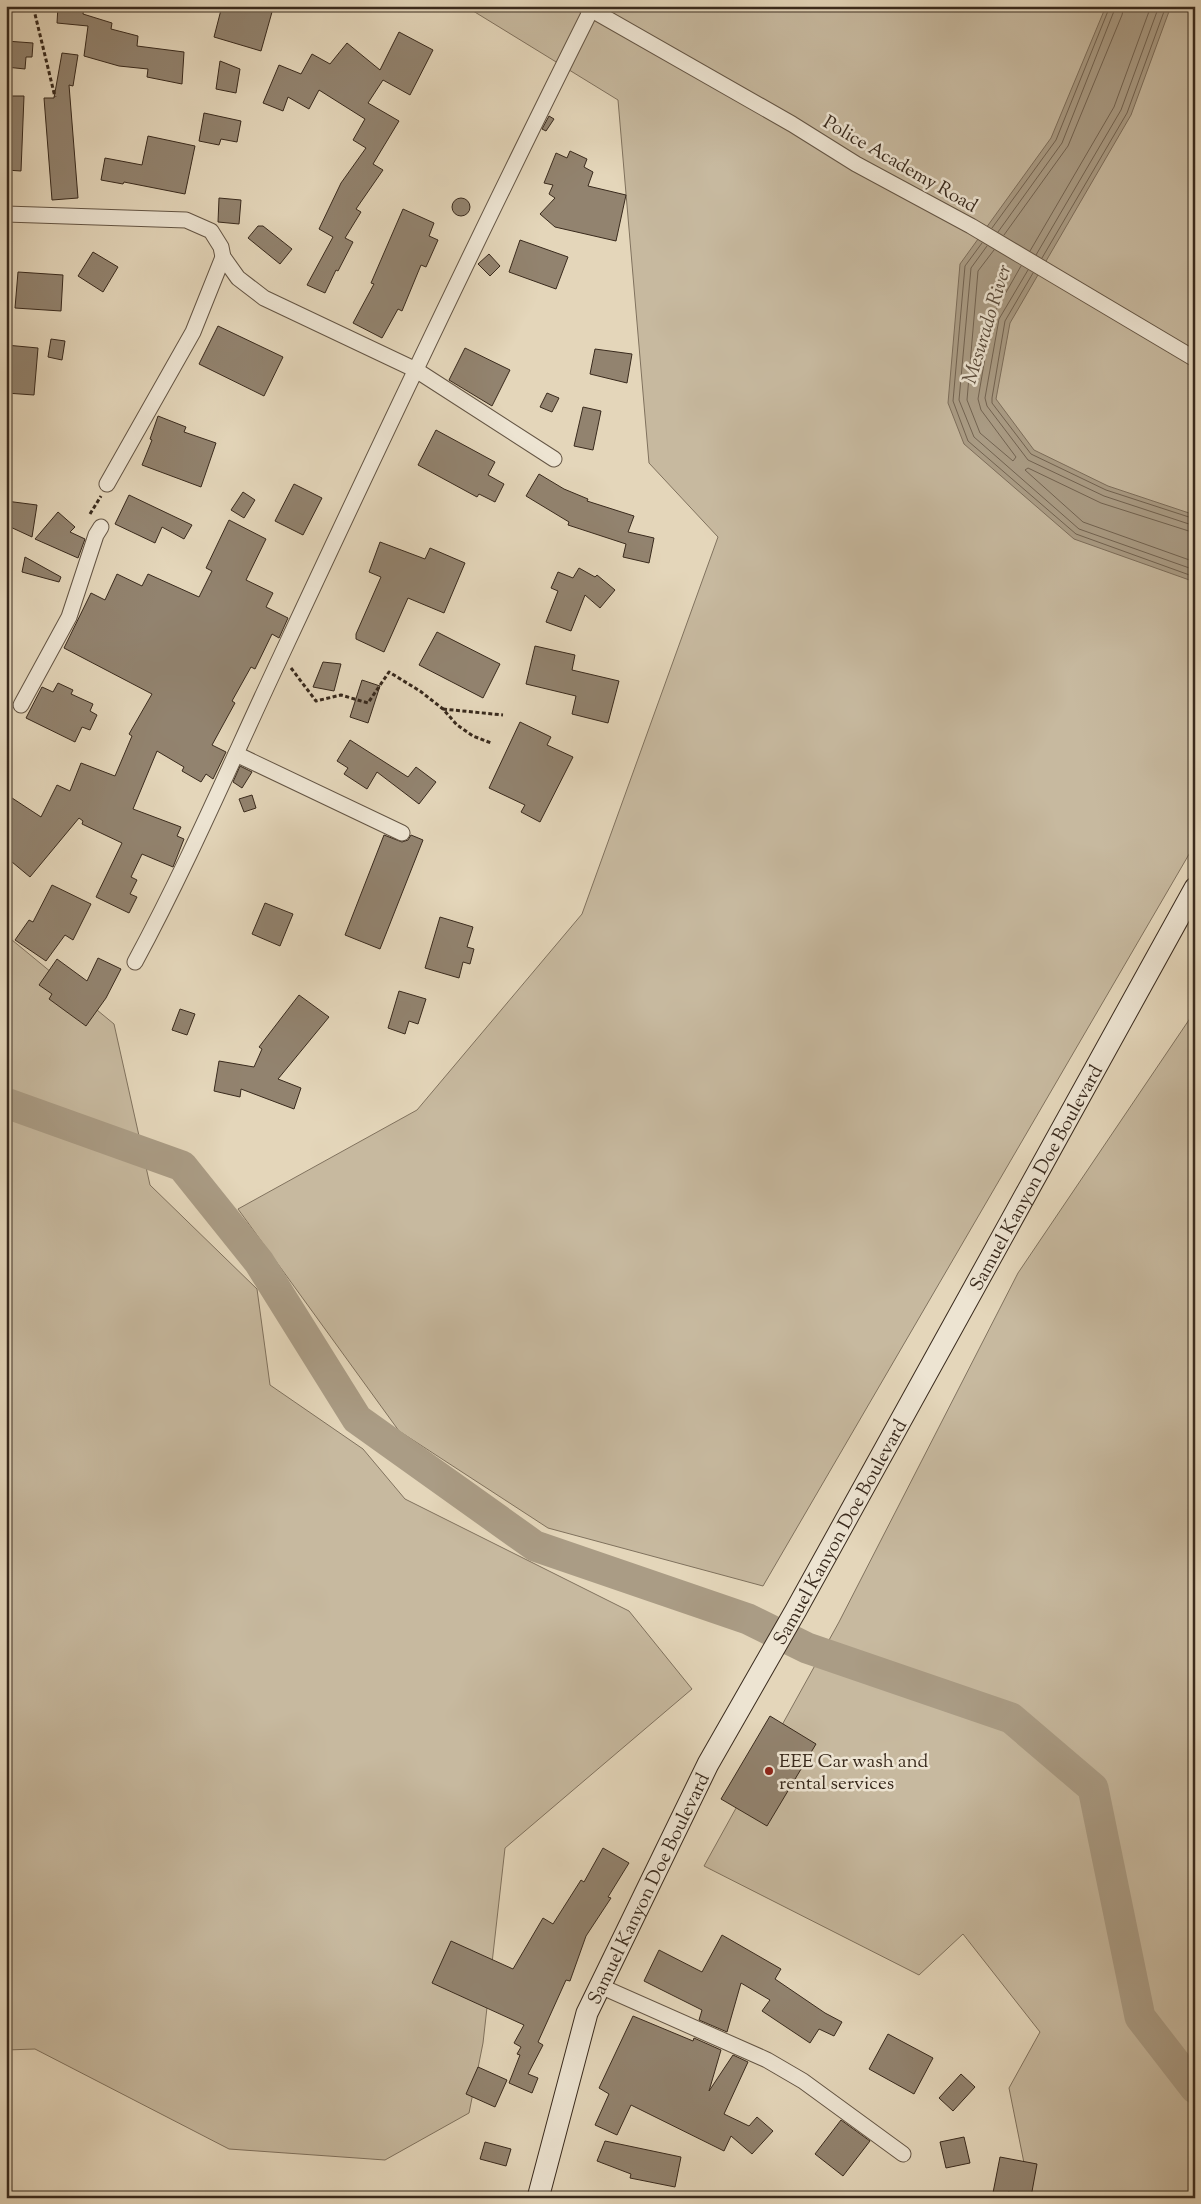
<svg xmlns="http://www.w3.org/2000/svg" width="1201" height="2204" font-family="'Sorts Mill Goudy',serif">
  <style>
    .green { fill: #c7b99f; stroke: #80725e }
    .water { fill: #aa9c85; stroke: #7d6e5b }
    .lines { fill: none; stroke-linecap: round; stroke-linejoin: round }
    .shore { stroke: #726351; stroke-width: 1 }
    .river { stroke: #aa9c85; stroke-width: 31 }
    .building { fill: #92836f; stroke: #392a1d }
    .street-casing { stroke: #645544; stroke-width: 17 }
    .secondary-casing { stroke: #392a1d; stroke-width: 23 }
    .path { stroke: #392a1d; stroke-width: 3; stroke-dasharray: 4 2.5; stroke-linecap: butt }
    .street { stroke: #ede4d2; stroke-width: 15 }
    .secondary { stroke: #ede4d2; stroke-width: 21 }
    .poi-dot { fill: #8f2418; stroke: #ede4d2; stroke-width: 2 }
    .labels { text-anchor: middle; stroke-width: 5; stroke-linejoin: round; paint-order: stroke }
    .street-label { font-size: 19px; fill: #392a1d; stroke: #ede4d2 }
    .poi-label { font-size: 19px; fill: #392a1d; stroke: #ede4d2; text-anchor: start }
    .water-label { font-size: 20px; font-style: italic; fill: #5b4c3c; stroke: #ede4d2 }
  </style>
  <rect width="100%" height="100%" fill="#e4d6ba"/>
  <filter id="stains"><feTurbulence type="fractalNoise" baseFrequency=".004" numOctaves="4"/><feColorMatrix values="0 0 0 0 .2 0 0 0 0 .09 0 0 0 0 .02 0 0 0 .5 -.17"/></filter>
  <radialGradient id="worn" r=".72"><stop offset=".6" stop-color="#630" stop-opacity="0"/><stop offset="1" stop-color="#630" stop-opacity=".3"/></radialGradient>
  <g class="green">
    <path d="M465,6H1195V844L763,1586L548,1528L399,1431L238,1209L417,1110L582,914L718,537L649,463L618,100Z"/>
    <path d="M6,935L114,1024L150,1185L257,1289L270,1385L363,1449L405,1499L629,1611L692,1689L505,1848L483,2043L469,2113L385,2160L229,2149L35,2049L6,2050Z"/>
    <path d="M1195,1011V2198H1031L1009,2088L1040,2032L963,1934L919,1975L704,1866L839,1622L1018,1273Z"/>
  </g>
  <path class="water" d="M1106,6H1171L1131,115L1010,323L996,399L1034,450L1108,486L1195,515V582L1074,539L964,444L948,403L960,264L1051,138Z"/>
  <g class="lines">
    <g class="shore">
      <path d="M992,228L1056,140L1110,6"/>
      <path d="M998,232L1062,143L1116,6"/>
      <path d="M1004,235L1068,146L1122,15L1124,6"/>
      <path d="M982,243L965,266L953,401L968,441L1076,534L1195,577"/>
      <path d="M987,246L971,268L959,400L974,437L1079,529L1195,570"/>
      <path d="M994,250L978,271L967,400L980,433L1013,461L1016,457L981,410L978,399L992,317L1021,266"/>
      <path d="M1030,251L1114,107L1151,6"/>
      <path d="M1036,255L1121,110L1159,6"/>
      <path d="M1042,258L1127,113L1166,6"/>
      <path d="M1028,270L999,319L985,398L987,406L1028,460L1104,496L1195,526"/>
      <path d="M1033,273L1005,321L992,398V403L1031,454L1106,490L1195,519"/>
      <path d="M1195,533L1101,503L1028,468L1025,470L1083,522L1195,562"/>
    </g>
    <path class="river" d="M6,1103L182,1166L259,1262L357,1419L535,1546L748,1619L807,1648L1011,1718L1093,1788L1140,2017L1195,2088"/>
  </g>
  <g class="building">
    <path d="M58,6H84L83,14L112,23L111,29L138,36L137,46L184,52L182,84L147,77L148,69L119,66L84,56L88,26L57,23Z"/>
    <path d="M222,6H251L272,12L261,51L214,37Z"/>
    <path d="M399,32L433,50L410,95L383,80L368,103L399,121L373,164L383,170L356,209L361,212L345,238L353,242L338,271L336,270L325,293L307,285L333,237L319,229L341,183L366,148L353,140L365,119L319,90L309,109L288,97L283,111L263,103L279,65L301,74L312,54L330,64L347,43L380,70Z"/>
    <path d="M6,41L33,43L32,57H26L25,69L6,67Z"/>
    <path d="M62,53L78,55L73,86L69,85L78,198L52,200L44,98H54Z"/>
    <path d="M220,61L240,69L236,93L216,89Z"/>
    <path d="M6,96H24L21,171L6,170Z"/>
    <path d="M204,113L241,121L237,142L221,139L219,145L199,141Z"/>
    <path d="M549,116L554,119L546,131L542,129Z"/>
    <path d="M148,136L195,146L185,194L124,182L123,184L101,180L105,158L142,165Z"/>
    <path d="M570,151L587,159L584,167L593,172L588,186L626,195L616,241L555,227L540,214L555,198L549,194L553,185L544,183L556,153L567,158Z"/>
    <circle cx="461" cy="207" r="9"/>
    <path d="M219,198L241,200L239,224L218,222Z"/>
    <path d="M403,209L434,223L429,236L438,240L426,267L421,265L402,311L398,309L382,338L353,323L374,284L371,283Z"/>
    <path d="M258,226H263L292,249L280,264L248,238Z"/>
    <path d="M520,240L568,257L556,289L509,272Z"/>
    <path d="M93,252L118,267L103,292L78,276Z"/>
    <path d="M489,254L500,266L490,276L478,264Z"/>
    <path d="M18,272L63,275L61,311L15,308Z"/>
    <path d="M218,326L283,357L264,396L199,364Z"/>
    <path d="M51,339L65,341L62,360L48,357Z"/>
    <path d="M6,345L38,348L34,395L6,393Z"/>
    <path d="M465,348L510,370L492,406L449,380Z"/>
    <path d="M595,349L632,354L627,383L590,374Z"/>
    <path d="M547,393L559,398L552,412L540,407Z"/>
    <path d="M583,407L601,411L593,450L574,446Z"/>
    <path d="M158,416L186,427L184,432L216,443L201,487L142,465L152,440L150,439Z"/>
    <path d="M436,430L495,462L488,475L504,484L495,502L479,494L477,497L418,465Z"/>
    <path d="M539,474L564,489L588,499L587,501L634,516L628,532L654,538L649,563L623,557L626,544L568,525L569,522L526,496Z"/>
    <path d="M294,484L322,498L303,535L275,521Z"/>
    <path d="M243,492L255,500L244,518L231,510Z"/>
    <path d="M129,495L192,525L184,539L162,527L155,543L115,524Z"/>
    <path d="M6,501L37,505L32,537L6,525Z"/>
    <path d="M58,512L75,527L70,532L85,539L78,558L35,539Z"/>
    <path d="M229,520L266,539L246,580L273,593L266,607L288,618L279,638L272,634L255,669L251,667L232,701L235,703L212,745L226,752L213,779L206,774L201,782L182,771L184,767L157,751L133,809L181,827L177,836L184,839L173,867L142,854L131,877L137,880L130,894L137,897L129,913L96,897L122,843L82,824L83,821L79,818L30,877L6,857V794L41,817L57,785L70,791L81,763L115,776L132,736L129,734L152,694L64,648L91,593L105,600L117,574L142,586L148,574L199,597L212,571L206,568Z"/>
    <path d="M380,542L425,559L430,548L465,563L444,613L408,598L384,652L356,639V634L381,577L369,572Z"/>
    <path d="M25,557L61,577L59,582L22,572Z"/>
    <path d="M579,568L595,577L597,575L615,590L600,608L585,595L571,631L546,622L558,591L551,588L558,572L573,578Z"/>
    <path d="M437,632L500,664L483,698L419,665Z"/>
    <path d="M535,646L575,655L572,670L619,681L608,723L572,714L576,696L526,684Z"/>
    <path d="M323,662L341,664L334,691L313,687Z"/>
    <path d="M362,680L380,686L368,723L350,717Z"/>
    <path d="M58,683L73,690L71,694L93,704L90,711L97,715L90,730L82,727L75,742L26,718L42,687L53,692Z"/>
    <path d="M520,722L551,737L547,745L573,757L540,822L521,812L525,805L489,788Z"/>
    <path d="M350,740L408,777L416,767L436,782L419,804L377,772L367,789L344,774L348,768L337,761Z"/>
    <path d="M240,766L252,772L242,788L233,782Z"/>
    <path d="M252,795L256,808L244,812L239,799Z"/>
    <path d="M384,835L402,842L408,840L411,835L423,840L380,949L345,935Z"/>
    <path d="M52,885L91,904L73,940L65,935L46,961L15,940L29,920L33,922Z"/>
    <path d="M265,903L293,914L280,946L252,934Z"/>
    <path d="M440,917L473,927L467,947L474,949L470,964L463,962L459,978L425,968Z"/>
    <path d="M98,958L121,969L106,998L86,1026L49,999L52,994L39,985L57,959L87,981Z"/>
    <path d="M399,991L426,999L418,1024L409,1021L405,1034L388,1028Z"/>
    <path d="M299,995L329,1017L278,1079L301,1088L294,1109L241,1089L240,1097L214,1091L219,1061L254,1067L262,1049L259,1047Z"/>
    <path d="M180,1009L195,1014L187,1035L172,1030Z"/>
    <path d="M770,1716L816,1744L767,1826L721,1799Z"/>
    <path d="M603,1848L629,1863L608,1897L611,1898L586,1936L570,1981L566,1980L538,2042L543,2045L528,2074L538,2078L532,2093L509,2083L520,2055L517,2054L521,2047L514,2043L524,2025L432,1983L451,1941L513,1969L543,1918L553,1924L581,1880L584,1882Z"/>
    <path d="M722,1935L781,1969L775,1979L825,2013L842,2022L834,2036L819,2029L810,2043L762,2011L770,2000L741,1983L727,2032L699,2020L702,2010L644,1981L659,1950L702,1972Z"/>
    <path d="M633,2016L693,2041L694,2038L721,2050L709,2091L733,2055L748,2062L724,2114L749,2126L757,2117L773,2131L752,2154L731,2136L724,2151L631,2105L617,2135L595,2125L609,2094L599,2088Z"/>
    <path d="M888,2034L933,2058L914,2094L869,2069Z"/>
    <path d="M478,2067L507,2080L495,2107L466,2094Z"/>
    <path d="M961,2074L975,2087L953,2111L939,2098Z"/>
    <path d="M841,2120L870,2141L843,2176L815,2154Z"/>
    <path d="M964,2137L970,2163L946,2168L940,2142Z"/>
    <path d="M605,2141L681,2157L675,2187L630,2178L631,2174L597,2161Z"/>
    <path d="M485,2142L511,2149L506,2166L480,2159Z"/>
    <path d="M1000,2157L1037,2164L1031,2197L1008,2192L1007,2198H992Z"/>
  </g>
  <g class="lines">
    <defs>
      <g id="street">
        <path d="M585,6L792,124L856,164L971,226L1195,359"/>
        <path d="M6,214L186,220L211,231L221,247L223,257L238,278L264,298L416,370L554,459"/>
        <path d="M107,484L193,332L223,257"/>
        <path d="M21,705L69,617L96,535L101,527"/>
        <path d="M236,754L402,833"/>
        <path d="M135,962C189,862 233,758 281,656C382,439 484,224 591,10"/>
        <path d="M600,1986L767,2060L803,2081L903,2154"/>
      </g>
      <g id="secondary">
        <path id="s1" d="M538,2198L587,2013L708,1764L796,1610L1195,888"/>
      </g>
    </defs>
    <use href="#street" class="street-casing"/>
    <use href="#secondary" class="secondary-casing"/>
    <g class="path">
      <path d="M6,11L34,10L55,97"/>
      <path d="M90,514L101,496"/>
      <path d="M291,668L316,701L341,695L368,703L389,672L420,691L443,709L457,725L473,736L491,743"/>
      <path d="M443,709L503,715"/>
    </g>
    <use href="#street" class="street"/>
    <use href="#secondary" class="secondary"/>
  </g>
  <circle class="poi-dot" cx="769" cy="1771" r="5"/>
  <g class="labels">
    <g class="street-label">
      <text transform="translate(901 163) rotate(30)" y="7">Police Academy Road</text>
      <text dy="7" stroke="none"><textPath href="#s1" startOffset="1140">Samuel Kanyon Doe Boulevard</textPath></text>
      <text dy="7" stroke="none"><textPath href="#s1" startOffset="735">Samuel Kanyon Doe Boulevard</textPath></text>
      <text dy="7" stroke="none"><textPath href="#s1" startOffset="330">Samuel Kanyon Doe Boulevard</textPath></text>
    </g>
    <g class="poi-label">
      <text x="779" y="1767">EEE Car wash and<tspan x="779" dy="22">rental services</tspan></text>
    </g>
    <g class="water-label">
      <text transform="translate(986 324) rotate(-73)" y="7">Mesurado River</text>
    </g>
  </g>
  <rect width="1201" height="2204" fill="none" stroke="#e4d6ba" stroke-width="25"/>
  <rect x="8" y="8" width="1186" height="2189" fill="none" stroke="#392a1d" stroke-width="2.5"/>
  <rect x="12" y="12" width="1176" height="2179" fill="none" stroke="#392a1d"/>
  <rect width="100%" height="100%" filter="url(#stains)"/>
  <rect width="100%" height="100%" fill="url(#worn)"/>
</svg>
